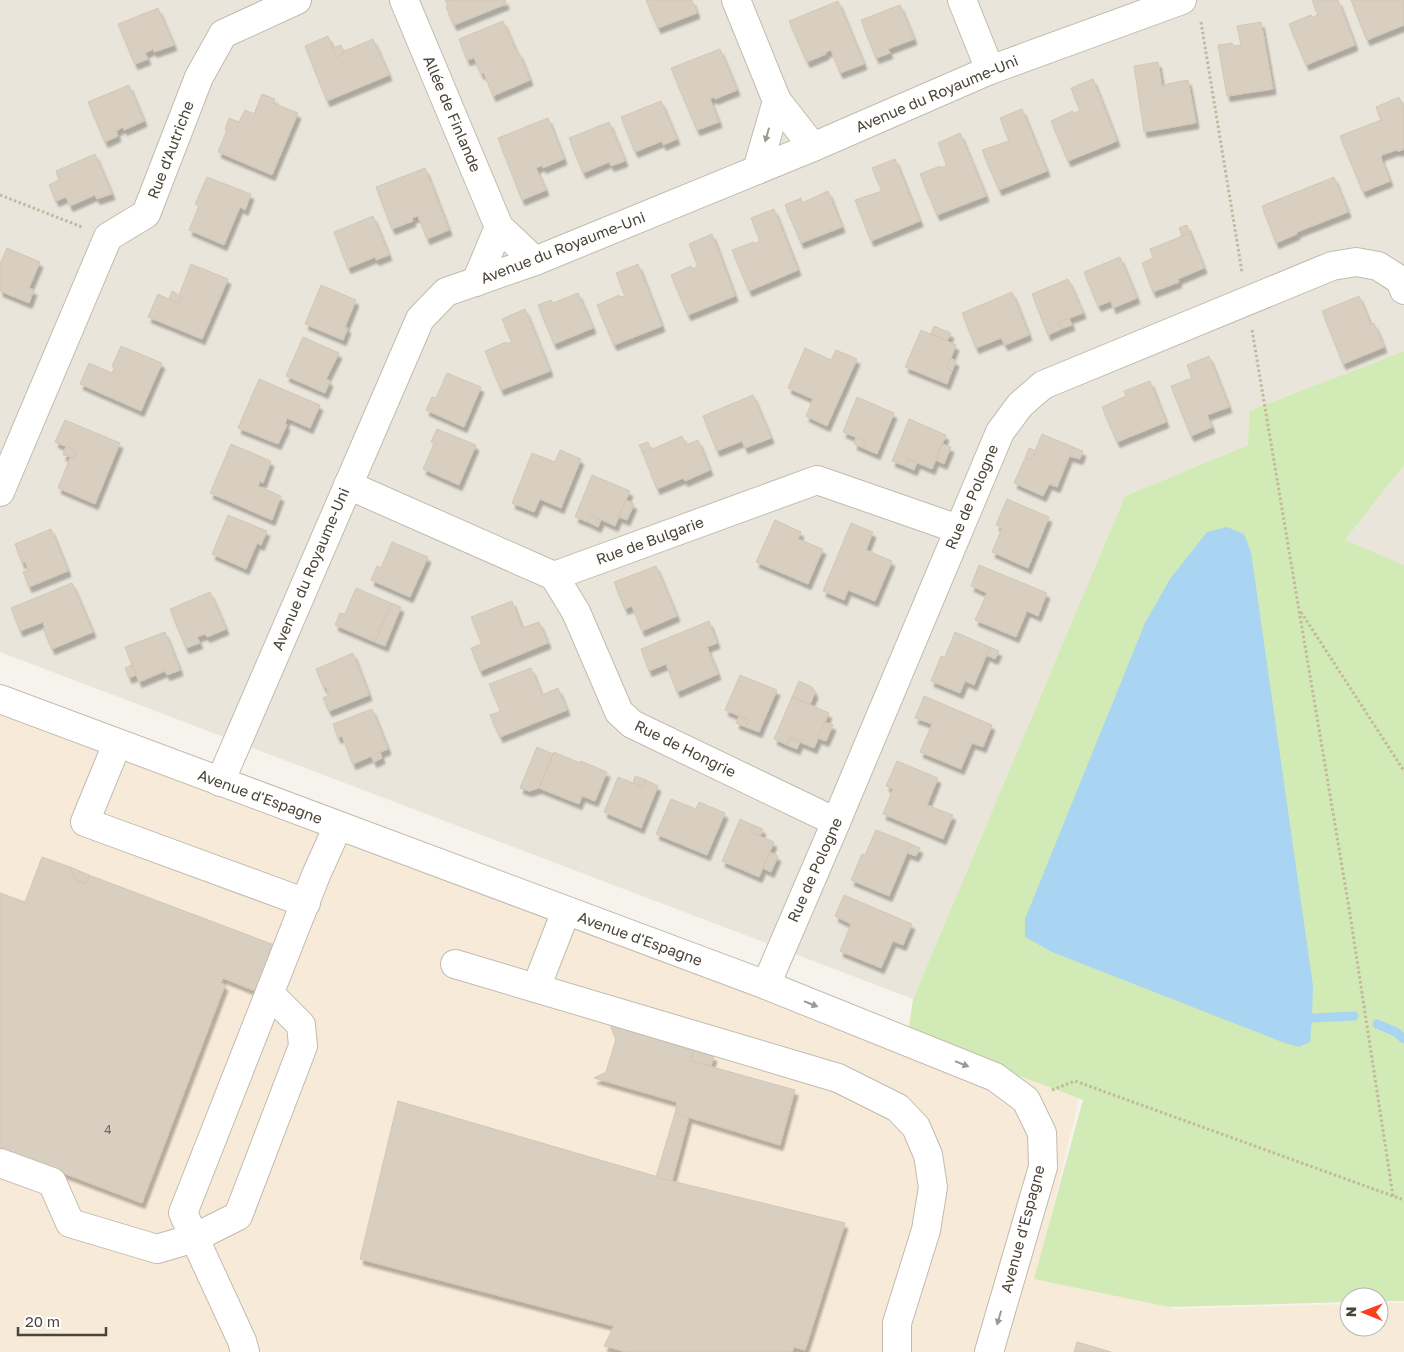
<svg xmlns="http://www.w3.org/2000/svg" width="1404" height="1352" font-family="'Golos Text',sans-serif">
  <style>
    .residential { fill: #eae5da }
    .commercial { fill: #f7ead8 }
    .green { fill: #d2eab5 }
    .water { fill: #a9d4f2 }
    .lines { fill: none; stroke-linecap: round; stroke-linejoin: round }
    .stream { stroke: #a9d4f2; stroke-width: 9 }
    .building { fill: #d8cfc1; stroke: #d3c7b4; filter: url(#shadow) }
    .minor-casing { stroke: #c2bbae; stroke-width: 30 }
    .path { stroke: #c4b79f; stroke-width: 3; stroke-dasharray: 2.5 2.5; stroke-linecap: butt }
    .minor { stroke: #fff; stroke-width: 28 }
    .oneway { fill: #9c9892 }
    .labels { text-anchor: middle; stroke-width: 4.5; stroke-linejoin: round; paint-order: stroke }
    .number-label { font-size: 12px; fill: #6e675b }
    .street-label { font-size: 15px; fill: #4b4439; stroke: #fff }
  </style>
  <defs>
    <filter id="shadow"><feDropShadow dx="3" dy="5.5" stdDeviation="1" flood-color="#0004"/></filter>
  </defs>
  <rect width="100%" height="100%" fill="#f6f3ec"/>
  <g class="residential">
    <path d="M0,0H1404V351L1249,411L1248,445L1125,496L913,999L0,652Z"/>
    <path d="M1404,465V565L1345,540Z"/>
  </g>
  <path class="commercial" d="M0,690L1079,1099L1036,1277L1178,1309L1349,1304V1327H1379V1303H1404V1352H0Z"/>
  <path class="green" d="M1404,351V465L1345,540L1404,565V1301H1379V1297H1349V1302L1169,1307L1034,1279L1083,1100L908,1034L913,999L1125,496L1248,445L1249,411Z"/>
  <path class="water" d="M1227,527L1244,534L1251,552L1313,986L1312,1018L1310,1042L1299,1047L1282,1042L1052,952L1025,937V919L1145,623L1170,579L1207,532Z"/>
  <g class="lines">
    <g class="stream">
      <path d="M1312,1018L1354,1016"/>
      <path d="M1377,1024L1396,1032L1404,1039"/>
    </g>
  </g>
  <g class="building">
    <path d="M445,0H505L506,4L454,25L446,7L448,6Z"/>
    <path d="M646,0H687V1L692,0L697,13L658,28Z"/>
    <path d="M1312,0H1338L1355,45L1306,65L1289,24L1311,15L1313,17L1318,15Z"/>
    <path d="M1351,0H1404V25L1367,40Z"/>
    <path d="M838,1L864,64L840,73L831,50L826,52V54L807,62L789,21Z"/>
    <path d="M900,5L914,39L888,49L890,53L876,58L861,20Z"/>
    <path d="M158,8L174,45L154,52L153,49L145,53L148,59L135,64L118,24Z"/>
    <path d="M503,21L516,51L519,53L530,80L493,96L484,73L481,74L474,58L467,60L459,39Z"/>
    <path d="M1261,22L1273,89L1227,96L1218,45L1232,43L1234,46L1241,45L1237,26Z"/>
    <path d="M328,36L336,57L343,54L342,52L373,39L389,75L327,101L305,46Z"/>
    <path d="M341,45L344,52H342L343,54L336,57L332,48Z"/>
    <path d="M720,49L737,90L715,99L714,97L710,99L719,122L697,130L671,68Z"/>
    <path d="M1158,62L1162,86L1167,85V84L1188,80L1196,123L1144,132L1134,66Z"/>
    <path d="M1093,79L1117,141L1068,161L1051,121L1073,111L1074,113L1080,111L1071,88Z"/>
    <path d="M129,85L144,121L124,130L123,127L116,131L118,136L105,142L88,102Z"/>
    <path d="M262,94L275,99L273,103L298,113L272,175L218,152L227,130H225L229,118L239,122L245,110L254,114Z"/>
    <path d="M1399,97L1404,109V149L1399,151L1396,150L1382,155L1381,158L1390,181L1363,192L1340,136L1381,120L1376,107Z"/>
    <path d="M661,101L677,139L663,145L662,141L635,152L621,117Z"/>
    <path d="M1022,109L1047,171L999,190L982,150L1009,141L1000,118Z"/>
    <path d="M548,118L564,159L543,168V165L536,168L546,190L522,200L498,138Z"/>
    <path d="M609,122L625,161L611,166L609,162L583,173L569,138Z"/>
    <path d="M960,133L986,196L937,215L920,174L940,166L941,168L947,165L938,143Z"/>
    <path d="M95,154L112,194L97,199L95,195L70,206L66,197L56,201L49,185L59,180L56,171Z"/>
    <path d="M895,159L920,221L871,241L855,200L882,191L872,168Z"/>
    <path d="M425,168L449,230L427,239L418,216L412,218L413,221L392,229L376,187Z"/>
    <path d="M207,177L251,194L245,210L240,207L224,245L189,230L199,206L195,204Z"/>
    <path d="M1334,177L1348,212L1297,232V234L1276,243L1262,206Z"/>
    <path d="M828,191L842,227L801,243L785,205L801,198L802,203Z"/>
    <path d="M774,209L798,270L749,291L732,250L754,242V244L760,241L751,218Z"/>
    <path d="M373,216L389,255L376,260L375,257L348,268L334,232Z"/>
    <path d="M1187,225L1190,233L1182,236L1179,228Z"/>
    <path d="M1190,233L1204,268L1178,279L1179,282L1153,292L1142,263L1153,258L1150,249Z"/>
    <path d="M712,234L735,296L688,315L671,275L691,266L692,269L698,266L689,244Z"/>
    <path d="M7,248L40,262L29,288L34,290L29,303L0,291V264Z"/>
    <path d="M1120,257L1137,298L1113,308L1111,301L1098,306L1084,272Z"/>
    <path d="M191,264L228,279L202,339L148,317L158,294L179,304L182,297L179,295Z"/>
    <path d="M638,264L662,326L614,345L597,305L619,295V297L625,296L616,273Z"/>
    <path d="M1068,279L1083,313L1059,322L1061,329L1048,335L1032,294Z"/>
    <path d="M321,285L356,300L345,327L348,328L343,340L305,324Z"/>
    <path d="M172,291L182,297L179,304L169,299Z"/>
    <path d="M1012,292L1029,335L1005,345L1001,338L976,348L962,313Z"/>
    <path d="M578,293L593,328L554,344L538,305L551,300L553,303Z"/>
    <path d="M1359,296L1371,325L1374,323L1384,347L1343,364L1322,311Z"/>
    <path d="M525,309L550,371L501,390L485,351L506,342V344L512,342L502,319Z"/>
    <path d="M1069,318L1072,325L1061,329L1059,322Z"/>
    <path d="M934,326L951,333L947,341L931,334Z"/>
    <path d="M921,330L956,345L947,368L952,371L947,384L905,367Z"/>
    <path d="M303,337L339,353L326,379L330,381L325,393L286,376Z"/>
    <path d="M121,346L162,363L141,411L80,384L89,363L112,373L114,368L112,366Z"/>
    <path d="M805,348L831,360L836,350L857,359L827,426L806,416L813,399L788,388Z"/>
    <path d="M1209,356L1229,407L1207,415L1212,427L1191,436L1171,386L1192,378L1187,365Z"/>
    <path d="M950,358L956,361L952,371L947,368Z"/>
    <path d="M447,373L481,387L464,427L426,410L432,397L436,398Z"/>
    <path d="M259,379L320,405L310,428L287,418L285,424L287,425L278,444L238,428Z"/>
    <path d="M1150,381L1166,422L1117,442L1102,407L1126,396L1124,391Z"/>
    <path d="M753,395L771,438L745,448L742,441L717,451L703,416Z"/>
    <path d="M857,397L894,413L877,454L863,448L867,442L843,432Z"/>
    <path d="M909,419L946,435L932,469L908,459L905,466L892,461Z"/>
    <path d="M65,420L120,443L95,504L58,488L70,458H74L76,451L55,442Z"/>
    <path d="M437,429L476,445L459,485L423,469L434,444L431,442Z"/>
    <path d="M1042,434L1073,447L1057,487L1049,484L1043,496L1014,483L1025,458L1031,460Z"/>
    <path d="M682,436L686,445L698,440L710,470L685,481L683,478L657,489L643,453Z"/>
    <path d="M856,437L867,442L863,448L854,444Z"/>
    <path d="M648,442L651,450L643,453L639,445Z"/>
    <path d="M231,444L271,461L263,483L260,481L258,486L281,496L272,520L210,493Z"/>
    <path d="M942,444L951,447L944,464L936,460Z"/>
    <path d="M66,446L76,451L74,458L63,455Z"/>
    <path d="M1073,447L1083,451L1080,459L1069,456Z"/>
    <path d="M1029,448L1036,451L1031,460L1025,458Z"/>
    <path d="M560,450L581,459L561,508L540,499L534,512L512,503L532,453L555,462Z"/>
    <path d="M908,459L917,463L914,470L905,466Z"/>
    <path d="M592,475L630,491L615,526L591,515L588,522L575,517Z"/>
    <path d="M1007,499L1049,517L1028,568L992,552L1002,528L996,525Z"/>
    <path d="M626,500L634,504L627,520L619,517Z"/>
    <path d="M228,515L267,531L261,545L257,543L246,569L212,554Z"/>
    <path d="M591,515L601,520L598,527L588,522Z"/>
    <path d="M775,520L801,532L798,539L823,549L808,584L756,562Z"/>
    <path d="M851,523L873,532L866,550L892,561L875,601L848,590L844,600L823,591Z"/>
    <path d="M51,529L68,571L29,587L23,572L29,570L25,562L22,563L15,544Z"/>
    <path d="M392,542L428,557L410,597L371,580L377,566L381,568Z"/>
    <path d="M979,565L1047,593L1038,616L1027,611L1016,637L975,620L987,593L971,586Z"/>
    <path d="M656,566L677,616L642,631L632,606L625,609L614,582Z"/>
    <path d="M72,583L93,632L52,649L43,628H45L43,622L20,631L11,608Z"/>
    <path d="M356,588L391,603L375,642L335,625L340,613L345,614Z"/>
    <path d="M210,592L226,629L207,637L205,634L197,637L200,643L186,648L170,609Z"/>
    <path d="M512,601L522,628L539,622L548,643L480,671L471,648L482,644L471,617Z"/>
    <path d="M391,603L401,607L385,646L375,642Z"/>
    <path d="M709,621L717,643L707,647L718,674L677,692L666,664L649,671L641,649Z"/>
    <path d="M165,632L180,670L167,675L165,671L139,682L125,647Z"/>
    <path d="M955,632L990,647L974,685L965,681L960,693L931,681L941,656L945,657Z"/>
    <path d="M990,647L999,651L995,659L986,655Z"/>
    <path d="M353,653L369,695L329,711L323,698L329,695L326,687L324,688L316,669Z"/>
    <path d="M132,665L136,675L129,678L125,668Z"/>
    <path d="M531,668L542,695L558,688L567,710L500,737L490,715L501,711L489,684Z"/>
    <path d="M740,675L777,690L759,732L746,727L749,720L725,710Z"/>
    <path d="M799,681L812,687L815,693L810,704L792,697Z"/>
    <path d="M924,696L992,725L983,747L972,743L961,769L920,752L932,724L915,718Z"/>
    <path d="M792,697L829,713L814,748L790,738L787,745L774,739Z"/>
    <path d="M372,709L388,749L353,764L342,736L338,738L333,724Z"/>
    <path d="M739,716L749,720L746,727L736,723Z"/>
    <path d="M825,722L833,725L826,741L818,738Z"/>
    <path d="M790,738L800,742L797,749L787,745Z"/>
    <path d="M537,747L553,754L539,788L529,791L520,788Z"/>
    <path d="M380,752L382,758L374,762L371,756Z"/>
    <path d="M554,752L580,763L581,761L607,772L595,801L582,796L579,804L539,788Z"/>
    <path d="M897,761L938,778L927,805L953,815L943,839L883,814L893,789L886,786Z"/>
    <path d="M635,776L646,780L643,787L633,783Z"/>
    <path d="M618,777L643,787L646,780L658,786L641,828L604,812Z"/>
    <path d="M671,799L696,809L699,802L725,813L707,855L656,834Z"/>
    <path d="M740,819L753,825L750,832L774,842L759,877L722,861Z"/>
    <path d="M753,825L763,829L760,836L750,832Z"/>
    <path d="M876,830L911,844L889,896L851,880L862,854L865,855Z"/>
    <path d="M911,844L920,848L916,856L907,853Z"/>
    <path d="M770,852L778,856L771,872L763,868Z"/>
    <path d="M42,857L70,867L76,880L86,884L89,875L277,946L260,993L223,978L221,983L225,985L142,1203L0,1149V893L25,902Z"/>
    <path d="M70,867L89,875L86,884L76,880Z"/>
    <path d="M844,895L912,924L903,945L893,941L881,968L840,951L851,924L835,916Z"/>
    <path d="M610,1025L694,1050L691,1061L795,1090L780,1145L675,1113L677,1102L594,1078L606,1072L616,1039Z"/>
    <path d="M694,1050L714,1056L711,1066L691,1061Z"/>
    <path d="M398,1101L672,1181L845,1223L805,1350L794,1347L792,1352H627L604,1346L614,1326L360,1259Z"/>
    <path d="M675,1113L689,1117L672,1181L656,1177Z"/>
    <path d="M1077,1342L1111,1352H1074Z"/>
  </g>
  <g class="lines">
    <defs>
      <g id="minor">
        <path d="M404,0L499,227L535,261"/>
        <path d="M736,0L777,101L813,147"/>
        <path d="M962,0L990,70"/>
        <path d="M757,170L777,101"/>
        <path d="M476,282L499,227"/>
        <path d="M348,485L554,576L817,480L958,529"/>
        <path d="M0,492L108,237L146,214L199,77L223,34L297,0"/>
        <path d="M554,576L576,612L619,712L632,724L836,822"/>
        <path d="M0,699L766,985L995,1077L1026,1100L1042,1133L1043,1167L989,1352"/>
        <path d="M117,744L85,822L306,903"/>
        <path d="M220,782L420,319L446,292L535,261L813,147L990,70L1182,0"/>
        <path d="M455,964L838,1078L898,1108L916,1127L928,1155L933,1187L926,1230L897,1323V1352"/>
        <path d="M766,985L836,822L1000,432L1020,405L1043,385L1332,266L1356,262L1378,266L1400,280L1404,290"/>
        <path d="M536,988L566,911"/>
        <path d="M0,1163L52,1182L70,1223L157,1249L194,1238L238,1216L303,1046L301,1025L270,994"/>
        <path d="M245,1352L242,1341L183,1213L316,875L338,826"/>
      </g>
    </defs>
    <use href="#minor" class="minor-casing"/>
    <g class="path">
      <path d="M1201,22L1242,272"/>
      <path d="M0,195L82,227"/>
      <path d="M1252,330L1349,908L1393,1196"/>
      <path d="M1301,612L1404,771"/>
      <path d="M1052,1090L1075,1081L1404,1200"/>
    </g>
    <use href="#minor" class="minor"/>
  </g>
  <defs><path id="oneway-solid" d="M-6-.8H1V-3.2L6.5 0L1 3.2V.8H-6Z" transform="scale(1.25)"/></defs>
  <g class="oneway">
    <use href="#oneway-solid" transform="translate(767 135) rotate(106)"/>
    <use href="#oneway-solid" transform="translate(811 1004) rotate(22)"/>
    <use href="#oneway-solid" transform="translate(962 1064) rotate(22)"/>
    <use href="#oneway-solid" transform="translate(999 1318) rotate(106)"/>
  </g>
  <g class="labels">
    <g class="number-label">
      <text x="108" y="1134">4</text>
    </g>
    <g class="street-label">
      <text transform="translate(937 94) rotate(-23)" y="5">Avenue du Royaume-Uni</text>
      <text transform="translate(452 114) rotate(67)" y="5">Allée de Finlande</text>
      <text transform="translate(171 150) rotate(-69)" y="5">Rue d'Autriche</text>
      <text transform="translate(563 248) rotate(-21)" y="5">Avenue du Royaume-Uni</text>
      <text transform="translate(972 497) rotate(-67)" y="5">Rue de Pologne</text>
      <text transform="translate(650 541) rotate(-20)" y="5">Rue de Bulgarie</text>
      <text transform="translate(311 569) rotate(-67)" y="5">Avenue du Royaume-Uni</text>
      <text transform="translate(685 749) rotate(26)" y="5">Rue de Hongrie</text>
      <text transform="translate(260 797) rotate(20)" y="5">Avenue d'Espagne</text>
      <text transform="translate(815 870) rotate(-66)" y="5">Rue de Pologne</text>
      <text transform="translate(640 939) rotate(20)" y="5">Avenue d'Espagne</text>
      <text transform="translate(1023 1229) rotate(-75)" y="5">Avenue d'Espagne</text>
    </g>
  </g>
  <g transform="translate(1364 1312) rotate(271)"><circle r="24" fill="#ffffff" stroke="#b7b4b0"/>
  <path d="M0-4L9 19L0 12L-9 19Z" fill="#fc3f1d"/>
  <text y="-8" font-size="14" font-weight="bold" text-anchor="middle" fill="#4b4439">N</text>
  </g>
  <path d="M18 1327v8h88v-8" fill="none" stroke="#4b4439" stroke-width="2.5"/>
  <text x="25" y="1327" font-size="15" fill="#4b4439" stroke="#ffffff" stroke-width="4" paint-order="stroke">20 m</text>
</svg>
